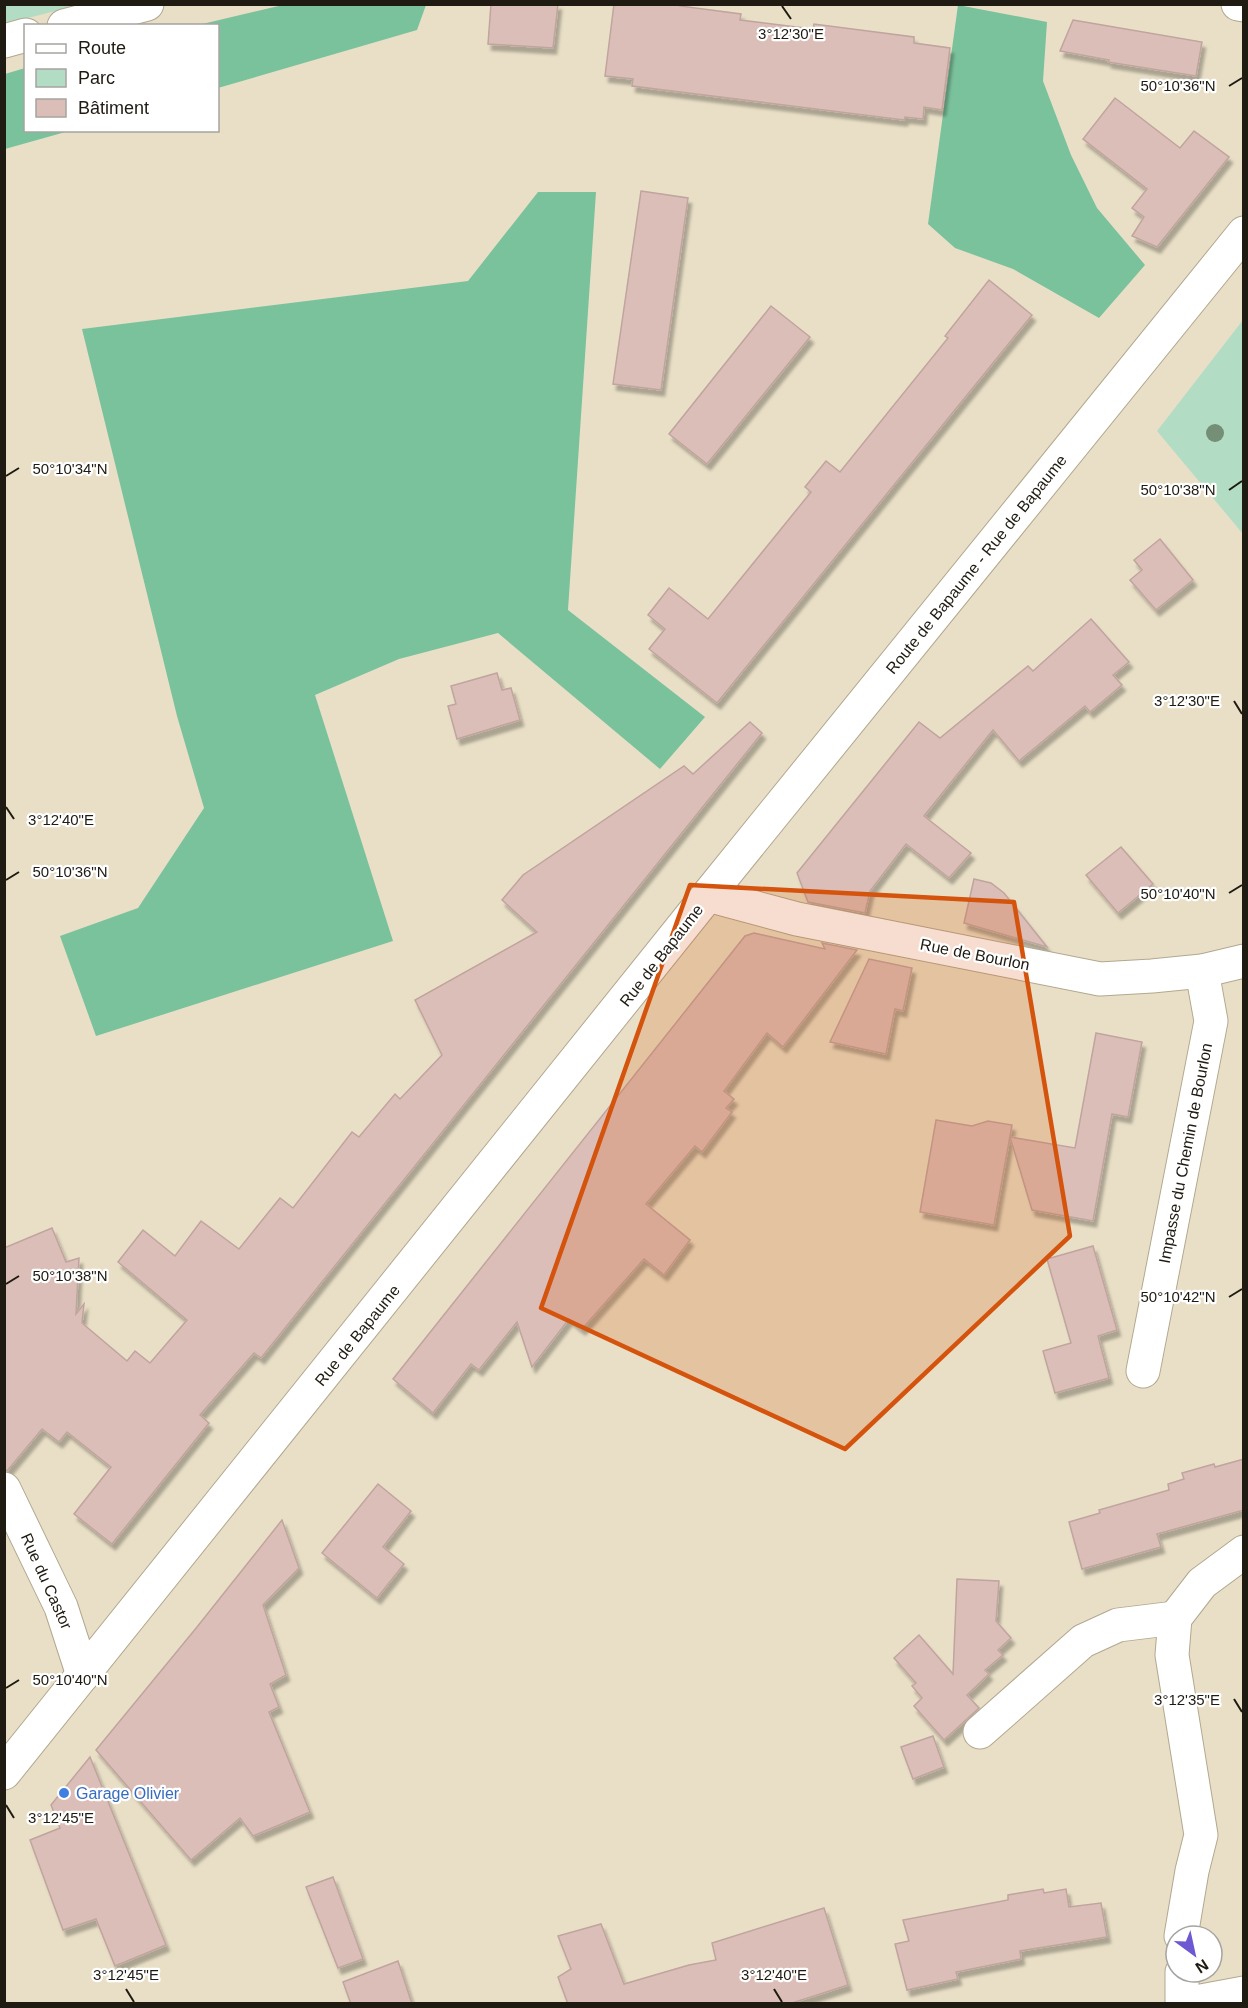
<svg xmlns="http://www.w3.org/2000/svg" width="1248" height="2008" font-family="Helvetica,sans-serif">
  <style>
    .green { fill: #b2ddc4 }
    .forest { fill: #7ac29c }
    .building { fill: #dbbeb8; stroke: #c0a49e; stroke-width: 1.5; filter: url(#shadow) }
    .lines { fill: none; stroke-linecap: round; stroke-linejoin: round }
    .minor-casing { stroke: #b1a890; stroke-width: 35 }
    .major-casing { stroke: #b1a890; stroke-width: 35 }
    .minor { stroke: #fff; stroke-width: 33 }
    .major { stroke: #fff; stroke-width: 33 }
    .tree { fill: #748f76 }
    .marked { fill: #d4530d; fill-opacity: 0.2; stroke: #d4530d; stroke-width: 4.5; stroke-linejoin: round }
    .ticks { fill: none; stroke: #1f1b12; stroke-width: 2 }
    .shop-dot { fill: #3f7fe0; stroke: #fff; stroke-width: 2 }
    .labels { text-anchor: middle; stroke-width: 4.5; stroke-linejoin: round; paint-order: stroke }
    .street-label { font-size: 16px; fill: #1f1b12; stroke: #fff }
    .shop-label { font-size: 16px; fill: #366cbe; stroke: #fff; text-anchor: start }
    .ticks-label { font-size: 15px; text-anchor: middle; fill: #1f1b12; stroke: #fff; stroke-width: 4.5; stroke-linejoin: round; paint-order: stroke }
  </style>
  <defs>
    <filter id="shadow"><feDropShadow dx="3.5" dy="6" stdDeviation="1.5" flood-color="#0004"/></filter>
  </defs>
  <rect width="100%" height="100%" fill="#e9dfc6"/>
  <g class="green">
    <path d="M5,5H78L5,24Z"/>
    <path d="M1243,320V534L1157,431Z"/>
  </g>
  <g class="forest">
    <path d="M283,5V4L426,5L417,30L218,88V26L198,25Z"/>
    <path d="M958,5L1047,22L1043,81L1071,155L1097,208L1145,265L1099,318L1013,269L955,248L928,224Z"/>
    <path d="M25,68L26,130L69,131L5,149V74Z"/>
    <path d="M538,192H596L568,610L705,717L660,769L498,633L399,659L315,695L393,941L96,1036L60,936L138,908L204,808L177,716L82,329L468,281Z"/>
  </g>
  <g class="building">
    <path d="M491,4H558L553,48L488,44Z"/>
    <path d="M614,4H681L680,6L741,14L740,20L813,29L814,24L914,37V43L950,48L942,110L924,107L923,119L905,117L904,120L632,86L633,79L605,76Z"/>
    <path d="M1073,20L1202,42L1196,76L1108,62L1109,60L1060,51Z"/>
    <path d="M1115,98L1180,148L1194,131L1229,157L1157,247L1132,236L1144,217L1132,208L1147,189L1083,139Z"/>
    <path d="M641,191L688,198L661,390L613,384Z"/>
    <path d="M989,280L1032,315L717,703L649,649L665,629L648,615L669,588L708,619L811,492L805,487L826,461L840,472L948,338L945,336Z"/>
    <path d="M771,306L810,337L707,464L669,434Z"/>
    <path d="M1160,539L1193,580L1156,610L1130,580L1142,570L1134,560Z"/>
    <path d="M1091,619L1129,662L1113,675L1122,685L1090,712L1085,706L1019,761L993,730L924,816L971,853L949,878L906,844L870,891L865,913L808,902L797,873L919,722L940,738L1028,666L1033,671Z"/>
    <path d="M497,673L502,690L511,688L520,720L457,739L448,706L456,704L451,686Z"/>
    <path d="M750,722L762,733L261,1358L254,1353L200,1415L209,1423L112,1544L74,1514L111,1467L67,1432L59,1442L42,1429L7,1471L4,1470V1248L52,1228L66,1262L79,1258L76,1314L84,1304L82,1323L127,1361L135,1351L150,1363L187,1320L118,1262L143,1230L175,1256L201,1221L239,1249L280,1198L293,1208L352,1132L359,1137L395,1094L400,1099L442,1055L415,1000L537,932L502,900L523,875L684,766L693,774Z"/>
    <path d="M1121,847L1153,884L1118,913L1086,875Z"/>
    <path d="M974,879L991,883L1004,893L1047,947L964,923Z"/>
    <path d="M754,933L825,949L822,943L857,950L783,1047L767,1033L724,1091L734,1099L726,1108L732,1112L702,1152L695,1146L646,1204L690,1240L664,1275L644,1259L582,1329L569,1319L532,1367L517,1322L479,1370L471,1364L433,1413L393,1379L745,936Z"/>
    <path d="M869,959L912,968L903,1011L895,1009L886,1054L830,1042Z"/>
    <path d="M1096,1033L1142,1042L1128,1117L1112,1114L1093,1221L1032,1210L1010,1137L1075,1148Z"/>
    <path d="M936,1120L972,1126L988,1121L1012,1125L994,1225L920,1212Z"/>
    <path d="M1093,1246L1117,1330L1098,1336L1109,1378L1055,1393L1043,1351L1071,1343L1047,1259Z"/>
    <path d="M1244,1459V1510L1157,1534L1161,1547L1082,1569L1069,1522L1100,1513L1099,1510L1169,1490L1168,1484L1184,1479L1182,1473L1214,1464L1215,1467Z"/>
    <path d="M378,1484L411,1511L383,1547L404,1564L377,1598L322,1553Z"/>
    <path d="M282,1520L299,1568L263,1605L286,1675L270,1684L279,1707L269,1712L310,1812L253,1836L240,1818L191,1860L96,1750L197,1627Z"/>
    <path d="M957,1579L999,1581L996,1621L1011,1638L998,1650L1003,1655L985,1670L989,1674L967,1695L979,1708L944,1740L914,1706L922,1698L912,1686L916,1683L894,1658L919,1635L953,1674Z"/>
    <path d="M933,1736L944,1767L913,1779L901,1747Z"/>
    <path d="M90,1757L166,1945L115,1966L96,1919L63,1930L30,1840L60,1828L51,1805Z"/>
    <path d="M333,1877L363,1959L338,1968L306,1887Z"/>
    <path d="M1043,1889L1044,1893L1066,1889L1069,1907L1101,1903L1107,1937L1020,1951L1021,1959L956,1972L958,1979L907,1990L895,1944L909,1941L903,1920L1008,1900V1895Z"/>
    <path d="M824,1908L848,1985L789,2004H568L558,1977L571,1969L558,1936L601,1924L624,1984L689,1965L716,1960L712,1943Z"/>
    <path d="M398,1961L412,2004H351L343,1982Z"/>
  </g>
  <g class="lines">
    <defs>
      <g id="minor">
        <path d="M1238,4L1244,5"/>
        <path d="M708,895L797,919L1100,979L1152,976L1202,971L1244,961"/>
        <path d="M1143,1371L1211,1021L1202,971"/>
        <path d="M4,1489L61,1607L83,1675"/>
        <path d="M980,1732L1083,1641L1118,1625L1175,1618"/>
        <path d="M4,1773L708,895L1244,233"/>
        <path d="M1181,1936L1192,1871L1201,1835L1172,1655L1175,1618L1202,1583L1244,1552"/>
        <path d="M1182,1972V2004"/>
      </g>
      <g id="major">
        <path d="M64,26L147,4"/>
        <path d="M4,41L26,35"/>
        <path d="M1185,2004L1244,1993"/>
      </g>
    </defs>
    <use href="#minor" class="minor-casing"/>
    <use href="#major" class="major-casing"/>
    <use href="#minor" class="minor"/>
    <use href="#major" class="major"/>
  </g>
  <circle class="tree" cx="1215" cy="433" r="9"/>
  <path class="marked" d="M690,885L1014,902L1070,1236L845,1449L541,1308Z"/>
  <path class="ticks" d="M782,6L791,19M1229,86L1242,78M6,476L19,468M1229,490L1242,481M1234,701L1242,714M6,807L14,819M6,880L19,872M1229,893L1242,885M6,1284L19,1276M1229,1297L1242,1289M6,1688L19,1680M1234,1699L1242,1712M6,1805L14,1818M126,1989L134,2002M774,1989L782,2002"/>
  <circle class="shop-dot" cx="64" cy="1793" r="6"/>
  <g class="labels">
    <g class="street-label">
      <text transform="translate(976 564) rotate(-51)" y="6">Route de Bapaume - Rue de Bapaume</text>
      <text transform="translate(975 954) rotate(11)" y="6">Rue de Bourlon</text>
      <text transform="translate(661 955) rotate(-52)" y="6">Rue de Bapaume</text>
      <text transform="translate(1185 1153) rotate(-79)" y="6">Impasse du Chemin de Bourlon</text>
      <text transform="translate(357 1335) rotate(-51)" y="6">Rue de Bapaume</text>
      <text transform="translate(47 1581) rotate(66)" y="6">Rue du Castor</text>
    </g>
    <g class="shop-label">
      <text x="76" y="1799">Garage Olivier</text>
    </g>
  </g>
  <g class="ticks-label">
    <text x="791" y="39">3°12'30"E</text>
    <text x="1178" y="91">50°10'36"N</text>
    <text x="70" y="474">50°10'34"N</text>
    <text x="1178" y="495">50°10'38"N</text>
    <text x="1187" y="706">3°12'30"E</text>
    <text x="61" y="825">3°12'40"E</text>
    <text x="70" y="877">50°10'36"N</text>
    <text x="1178" y="899">50°10'40"N</text>
    <text x="70" y="1281">50°10'38"N</text>
    <text x="1178" y="1302">50°10'42"N</text>
    <text x="70" y="1685">50°10'40"N</text>
    <text x="1187" y="1705">3°12'35"E</text>
    <text x="61" y="1823">3°12'45"E</text>
    <text x="126" y="1980">3°12'45"E</text>
    <text x="774" y="1980">3°12'40"E</text>
  </g>
  <rect width="1248" height="2008" fill="none" stroke="#1f1b12" stroke-width="12"/>
  <rect x="24" y="24" width="195" height="108" fill="#ffffff" stroke="#a5a4a0" stroke-width="1.5"/>
  <rect x="36" y="44" width="30" height="9" fill="#ffffff" stroke="#a5a4a0" stroke-width="1.5"/>
  <text x="78" y="54" font-size="18" fill="#1f1b12">Route</text>
  <rect x="36" y="69" width="30" height="18" fill="#b2ddc4" stroke="#a5a4a0" stroke-width="1.5"/>
  <text x="78" y="84" font-size="18" fill="#1f1b12">Parc</text>
  <rect x="36" y="99" width="30" height="18" fill="#dbbeb8" stroke="#a5a4a0" stroke-width="1.5"/>
  <text x="78" y="114" font-size="18" fill="#1f1b12">Bâtiment</text>
  <g transform="translate(1194 1954) rotate(147)"><circle r="28" fill="#ffffff" stroke="#a5a4a0" stroke-width="1.5"/>
  <path d="M0-4.5L10 22L0 15L-10 22Z" fill="#6e59d2"/>
  <text y="-9" font-size="16" font-weight="bold" text-anchor="middle" fill="#1f1b12">N</text>
  </g>
</svg>
